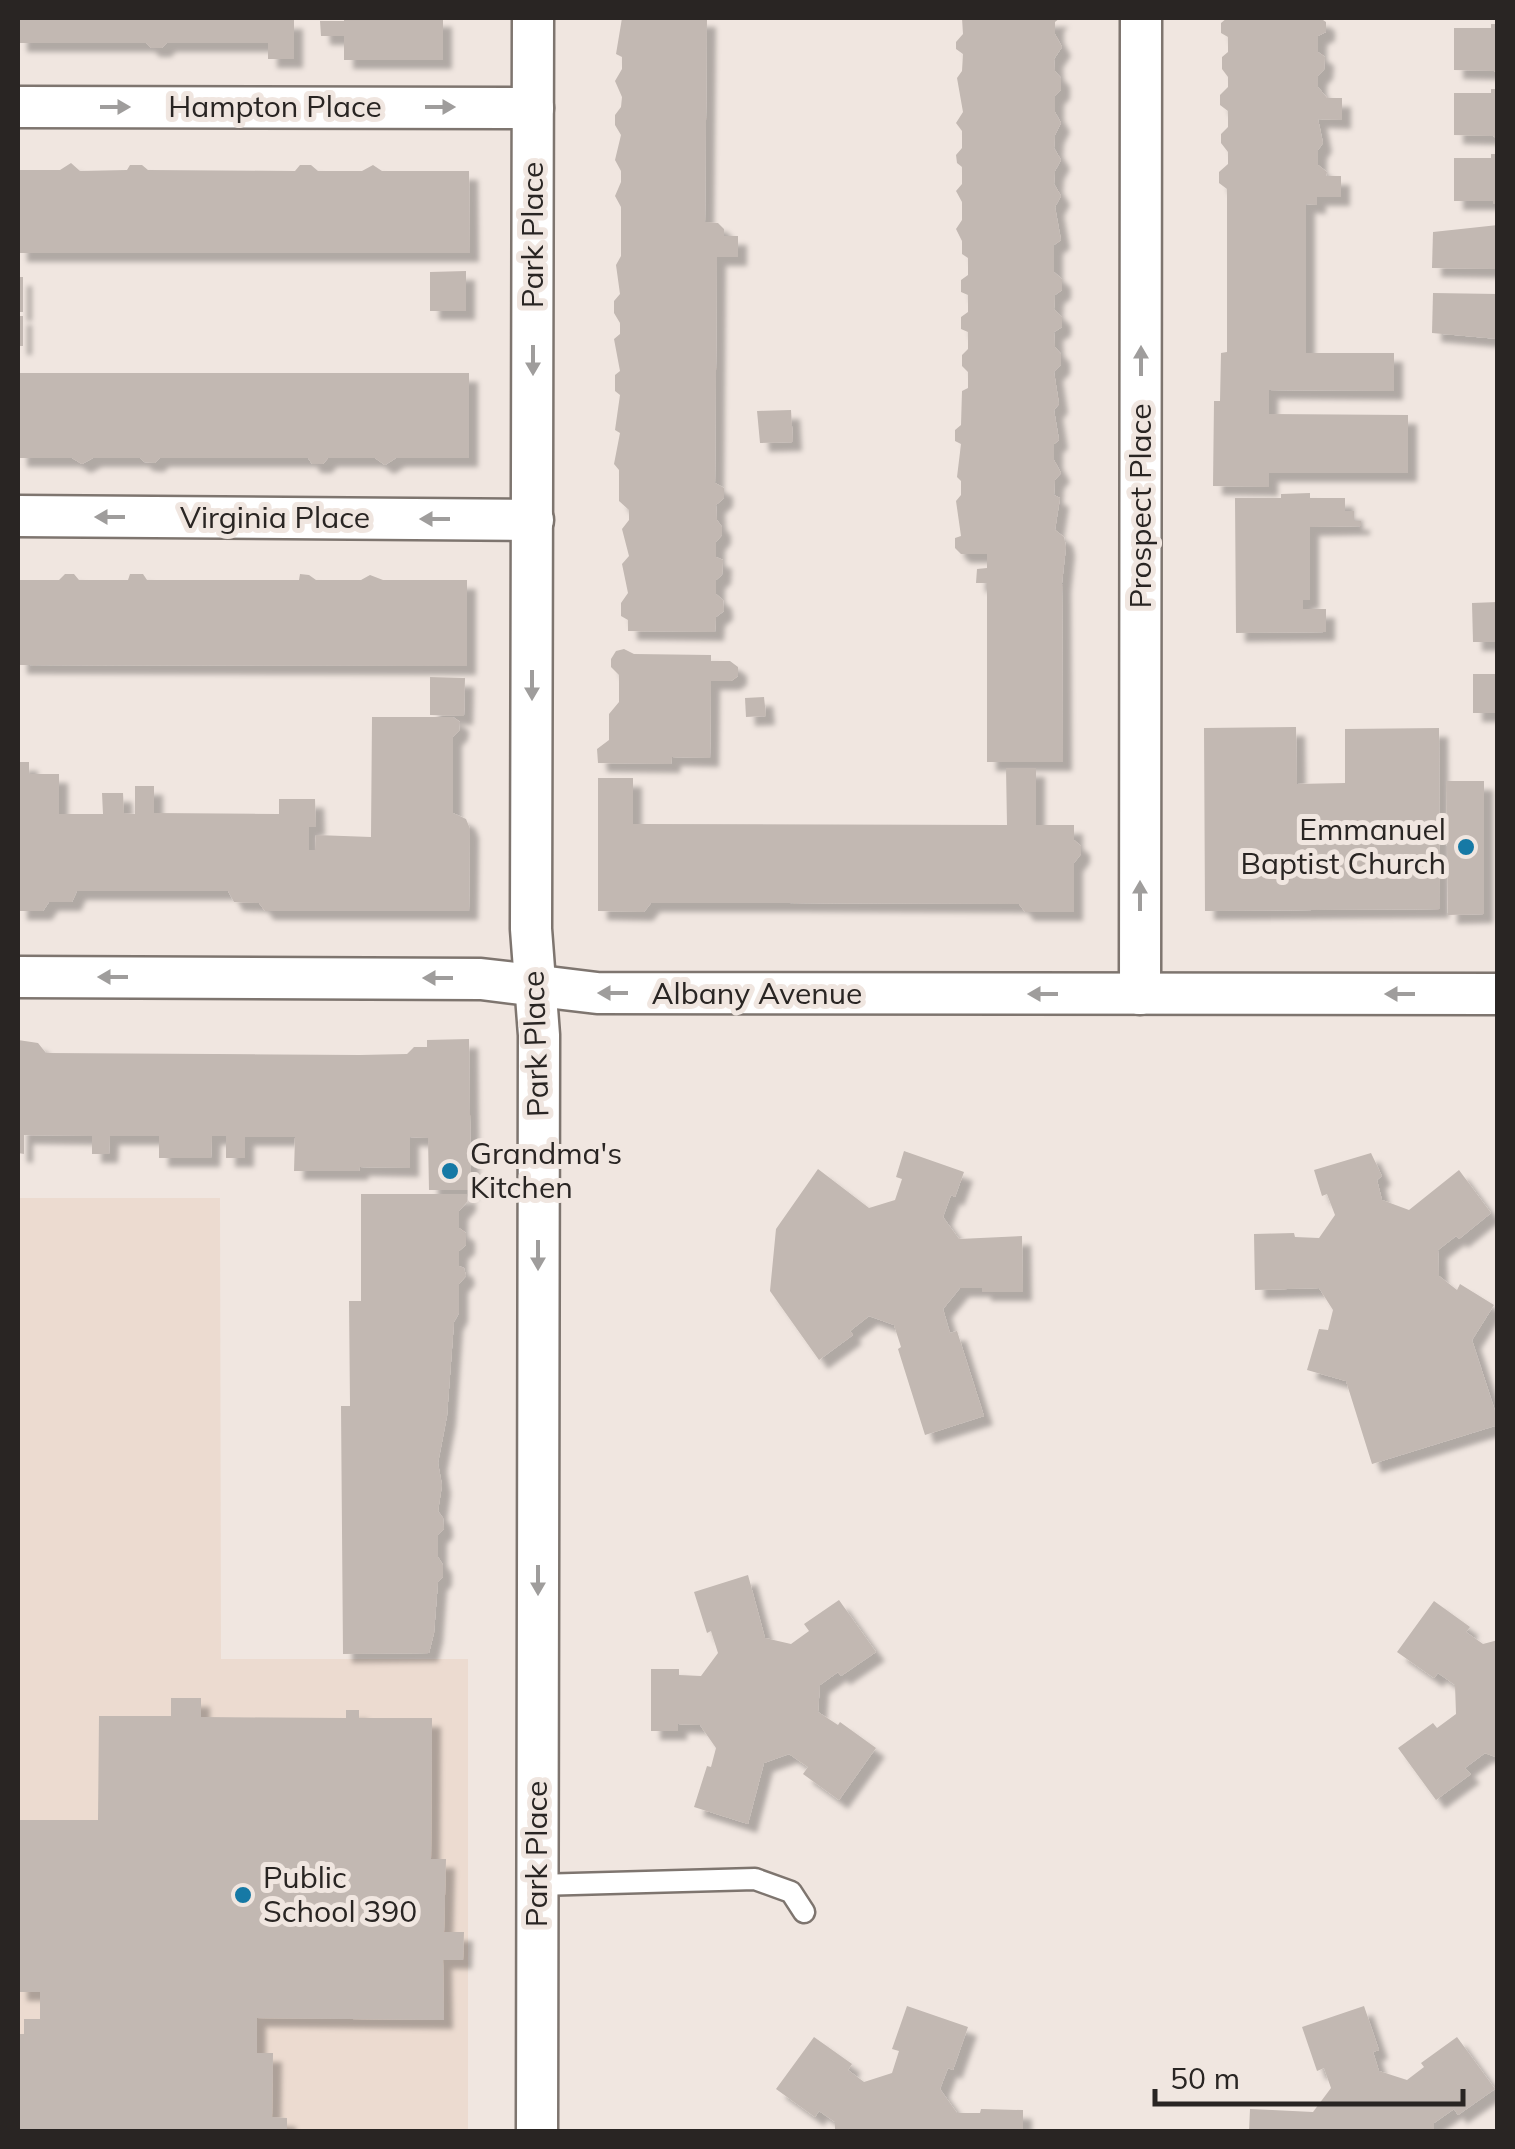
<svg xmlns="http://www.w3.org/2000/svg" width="1515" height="2149" font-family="Mulish,sans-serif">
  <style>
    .built { fill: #ecdbd0 }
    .building { fill: #c2b8b2; filter: url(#shadow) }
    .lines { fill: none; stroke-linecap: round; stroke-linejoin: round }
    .lane-casing { stroke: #7e756f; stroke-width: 25 }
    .street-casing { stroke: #7e756f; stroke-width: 45 }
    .lane { stroke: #fff; stroke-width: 20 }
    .street { stroke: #fff; stroke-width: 40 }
    .oneway { fill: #9f9d9c }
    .poi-dot { fill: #1679a5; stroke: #f0e6e0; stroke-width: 4 }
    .labels { text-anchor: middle; stroke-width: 10; stroke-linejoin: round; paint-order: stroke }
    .street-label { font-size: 30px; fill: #292523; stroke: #f0e6e0 }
    .poi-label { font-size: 30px; fill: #292523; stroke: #f0e6e0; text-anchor: start }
  </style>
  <defs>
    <filter id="shadow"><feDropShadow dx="9" dy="9" stdDeviation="2.5" flood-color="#0004"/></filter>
  </defs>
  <rect width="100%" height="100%" fill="#f0e6e0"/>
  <path class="built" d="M18,1198H220L221,1659H468V2131H18Z"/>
  <g class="building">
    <path d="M18,18H268V20H294V59H268V43H167L162,48H151L146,43H18Z"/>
    <path d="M344,18H443V60H344V36H321L320,21H344Z"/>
    <path d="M622,18H707L705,222L718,223L724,229V236H738V257H717L715,483L724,488V498L716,505L717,520L722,527V535L716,542V557L723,560L722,575L716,580V594L723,600L724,611L716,617L715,632L628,631V620L621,616V603L628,593L622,564L629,556L622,529L629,520V510L619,501V470L614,464L620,433L615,430L620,395L615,391V375L620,371L614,339L620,334V323L614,313V301L620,294L616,265L621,256V207L615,196L621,182V171L615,160L621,135L615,125V115L621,107L622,97L615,81L622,69V57L616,54Z"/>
    <path d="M962,18H1060L1055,22V34L1062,47L1054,59L1055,71L1061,78V90L1055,96V112L1061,123L1055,135L1054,148L1061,160L1055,171L1054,184L1061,196L1055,207L1061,240L1054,245V272L1062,279V290L1055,295L1054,309L1062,317V327L1054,332L1055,347L1061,354V365L1054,372L1059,404L1054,410L1059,440L1054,444V460L1061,473L1055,480L1054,495L1060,498L1055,530L1064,537L1066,547L1062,583L1063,762H987V583H976L977,569L987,568V554H961L955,548V538L961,536L956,501L961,495V481L957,477L961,444L955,441V430L961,425L962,391L968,388V372L962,366V355L968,349V332L961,329V317L968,312V295L961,292V280L968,275V258L962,254V241L956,229L962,220V202L956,191L962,184V167L957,163L956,155L962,148V131L956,123L963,112L957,78L962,71L963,54L956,49V42L963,34Z"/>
    <path d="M1227,18H1320L1326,22V32L1318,36V52L1325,57L1324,70L1318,76V87L1327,98H1342V120L1318,119L1323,143L1318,150V165L1327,172L1326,176H1341V197H1317V205L1306,204V353H1394V391L1269,390V414L1408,415V473H1269V487L1213,486L1214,401H1220L1221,353L1227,352V189L1219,183V172L1228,164V152L1221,143V134L1228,127V111L1220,105V95L1228,87V77L1222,69V57L1228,52V37L1221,33V23Z"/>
    <path d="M1491,24H1498V74L1494,71L1454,70V28H1491Z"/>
    <path d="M1491,89H1498V139L1493,136L1454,135V93H1491Z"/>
    <path d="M1491,154H1498V204H1493V201H1454V158H1491Z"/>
    <path d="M71,163L80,171L127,170L130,165H142L148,170L295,171L300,165H311L318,171H362L373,165L382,171H469L470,253H18V170H60Z"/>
    <path d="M1498,225V269L1432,268L1433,232Z"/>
    <path d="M466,271V311H430V272Z"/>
    <rect x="18" y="277" width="5" height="35"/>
    <path d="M1433,293L1498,294V339L1432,333Z"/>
    <rect x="18" y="316" width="5" height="30"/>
    <path d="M18,373H469V458H396L385,465L375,458H328L323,464H312L308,458H160L155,463L144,462L140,458H93L82,464L72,458H18Z"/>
    <path d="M791,410L793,442L760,443L757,411Z"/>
    <path d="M1310,493V498H1345V511H1354V521H1361V526L1310,527V600H1303V609H1326V632L1236,633L1235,498H1281V494Z"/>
    <path d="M65,574H74L79,580H128L130,574H143L147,580H299L300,574L309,575L316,580H361L370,575L383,580H467V666L18,665V580H59Z"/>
    <path d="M1498,602V642H1473L1472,603Z"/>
    <path d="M624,649L634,654L711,655V661H730L738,667V676L731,681H711L710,758L672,757L671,764L598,763L597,749L609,740V714L619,702V675L611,667V659L616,651Z"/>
    <rect x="1473" y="674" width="25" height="39"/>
    <path d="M430,677L465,678L464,716L430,715Z"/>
    <path d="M764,697L766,716L746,717L745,698Z"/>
    <path d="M372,717H453L460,722L459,731L453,737V813L466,819L470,829L469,911H265L259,903L234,902L228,891H77L72,902H49L43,911H18V762H29V774H59V814H103L102,793H123L124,813L135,814V786H154V813L279,814V799H315L316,827H309V850H315L316,835L371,837Z"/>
    <path d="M1296,727L1297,784L1345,783V729L1439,728L1440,909L1205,911L1204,728Z"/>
    <path d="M1006,768H1036V825H1074V840L1081,846V854L1074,863V912H1025L1019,904L789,903H651L644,912L598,911V778H633V824L1007,825Z"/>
    <path d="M1446,781H1484V914L1448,915Z"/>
    <path d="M469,1039L471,1190H429L428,1138L410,1137V1168L360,1167L359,1171H294L295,1137H245V1158H226V1136H212L211,1158H159V1136H110L109,1154H92V1136L24,1135V1154L18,1153V1040L38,1043L46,1053L360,1055L407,1054L414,1047H427V1040Z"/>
    <path d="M904,1151L964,1172L955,1197L951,1195L943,1217L959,1239L1022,1236L1023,1292H982V1288H960L943,1309L950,1333L957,1331L984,1416L925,1435L898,1349L901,1347L894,1325L869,1316L850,1331L853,1335L819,1360L770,1291L776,1229L818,1169L869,1208L895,1200L902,1179L896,1177Z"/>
    <path d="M1371,1153L1382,1176L1377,1180L1382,1200L1409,1210L1459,1170L1491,1213L1459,1239L1456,1236L1438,1250L1439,1276L1457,1290L1460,1284L1494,1305L1472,1340L1498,1420V1425L1372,1464L1346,1381L1307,1370L1319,1329L1328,1330L1333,1310L1319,1288L1255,1290L1254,1234L1294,1233L1295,1237L1319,1238L1335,1215L1327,1194L1322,1196L1314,1170Z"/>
    <path d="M361,1194H467V1202L459,1211V1228L466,1233V1245L459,1251V1266L464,1268L466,1276L459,1284V1313L454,1322L447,1416L438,1463L442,1485L438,1511L443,1518L444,1529L438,1535V1557L443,1565V1577L438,1582L434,1633L429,1653L343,1654L341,1406H350L349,1301H361Z"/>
    <path d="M748,1575L765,1638L791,1644L809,1631L804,1624L839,1600L876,1652L841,1676L838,1672L820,1685L818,1712L838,1725L840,1722L876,1748L839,1800L803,1774L808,1767L789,1754L764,1763L748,1824L694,1807L707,1766L711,1767L716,1748L700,1725L678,1724V1731H651V1669H679V1675L701,1676L718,1653L711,1631L707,1633L694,1592Z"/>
    <path d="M1434,1601L1470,1627L1466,1632L1483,1644L1498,1640V1758L1485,1753L1465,1768L1471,1774L1436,1800L1398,1748L1433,1723L1437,1728L1456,1714L1455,1685L1438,1673L1434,1678L1397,1652Z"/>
    <path d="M171,1698H201V1717L346,1718V1710H359V1718H432L431,1859H446L444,1932H464L463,1960H443L444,2020L257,2018V2053H273L272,2117L287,2118V2132H18V2034H24V2019H40V1992H18V1820H98L99,1716H171Z"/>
    <path d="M907,2006L968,2027L953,2070L948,2068L940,2089L957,2113H980L981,2109L1023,2110V2132H835V2122L819,2111L815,2117L776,2089L814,2037L852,2064L848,2070L864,2082L892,2073L899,2051L892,2049Z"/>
    <path d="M1364,2006L1379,2050L1373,2052L1379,2071L1407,2080L1424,2067L1421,2063L1457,2037L1495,2089L1458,2115L1454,2109L1434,2123V2132H1249L1250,2109L1313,2112L1331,2088L1324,2068L1317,2071L1302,2027Z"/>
  </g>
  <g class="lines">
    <defs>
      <path id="lane" d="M537,1885L755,1879L791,1892L804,1912"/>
      <g id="street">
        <path d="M533,18L531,929L539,1035L537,2132"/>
        <path d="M18,107L533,108"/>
        <path d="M18,516L533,520"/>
        <path d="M18,977L481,979L597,993L1498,994"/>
        <path d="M1140,994L1141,18"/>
      </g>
    </defs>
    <use href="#lane" class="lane-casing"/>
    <use href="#street" class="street-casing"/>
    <use href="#lane" class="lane"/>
    <use href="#street" class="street"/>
  </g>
  <defs><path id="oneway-solid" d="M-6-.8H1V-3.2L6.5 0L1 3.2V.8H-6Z" transform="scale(2.5)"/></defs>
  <g class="oneway">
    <use href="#oneway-solid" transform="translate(115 107)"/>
    <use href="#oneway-solid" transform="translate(440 107)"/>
    <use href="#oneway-solid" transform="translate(533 360) rotate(90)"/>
    <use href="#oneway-solid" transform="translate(1141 361) rotate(-90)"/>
    <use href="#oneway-solid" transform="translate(110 517) rotate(-180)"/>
    <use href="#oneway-solid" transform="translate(435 519) rotate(-180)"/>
    <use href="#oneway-solid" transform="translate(532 685) rotate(90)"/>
    <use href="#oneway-solid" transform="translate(1140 896) rotate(-90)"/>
    <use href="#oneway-solid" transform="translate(113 977) rotate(-180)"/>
    <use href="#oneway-solid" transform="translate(438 978) rotate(-180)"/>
    <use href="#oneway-solid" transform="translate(613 993) rotate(-180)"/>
    <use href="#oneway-solid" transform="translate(1043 994) rotate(-180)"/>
    <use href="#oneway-solid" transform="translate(1400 994) rotate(-180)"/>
    <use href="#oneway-solid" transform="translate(538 1255) rotate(90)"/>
    <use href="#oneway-solid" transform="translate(538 1580) rotate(90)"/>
  </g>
  <g class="poi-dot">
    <circle cx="1466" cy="847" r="10"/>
    <circle cx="450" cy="1171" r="10"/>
    <circle cx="243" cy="1895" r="10"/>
  </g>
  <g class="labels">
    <g class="street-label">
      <text x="275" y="117">Hampton Place</text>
      <text transform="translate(533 235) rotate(-90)" y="10">Park Place</text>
      <text transform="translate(1141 506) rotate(-90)" y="10">Prospect Place</text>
      <text x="275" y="528">Virginia Place</text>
      <text x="757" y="1004">Albany Avenue</text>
      <text transform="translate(536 1044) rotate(-92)" y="10">Park Place</text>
      <text transform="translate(537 1854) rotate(-90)" y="10">Park Place</text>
    </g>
    <g class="poi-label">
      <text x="1446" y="840" text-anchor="end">Emmanuel<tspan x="1446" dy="34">Baptist Church</tspan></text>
      <text x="470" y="1164">Grandma's<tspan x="470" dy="34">Kitchen</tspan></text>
      <text x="263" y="1888">Public<tspan x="263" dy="34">School 390</tspan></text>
    </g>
  </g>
  <rect width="1515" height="2149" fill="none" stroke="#292523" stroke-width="40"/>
  <path d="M1155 2089v15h308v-15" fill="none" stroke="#292523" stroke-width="5"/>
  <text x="1170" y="2089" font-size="30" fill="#292523" stroke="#f0e6e0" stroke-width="8" paint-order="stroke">50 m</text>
</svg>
